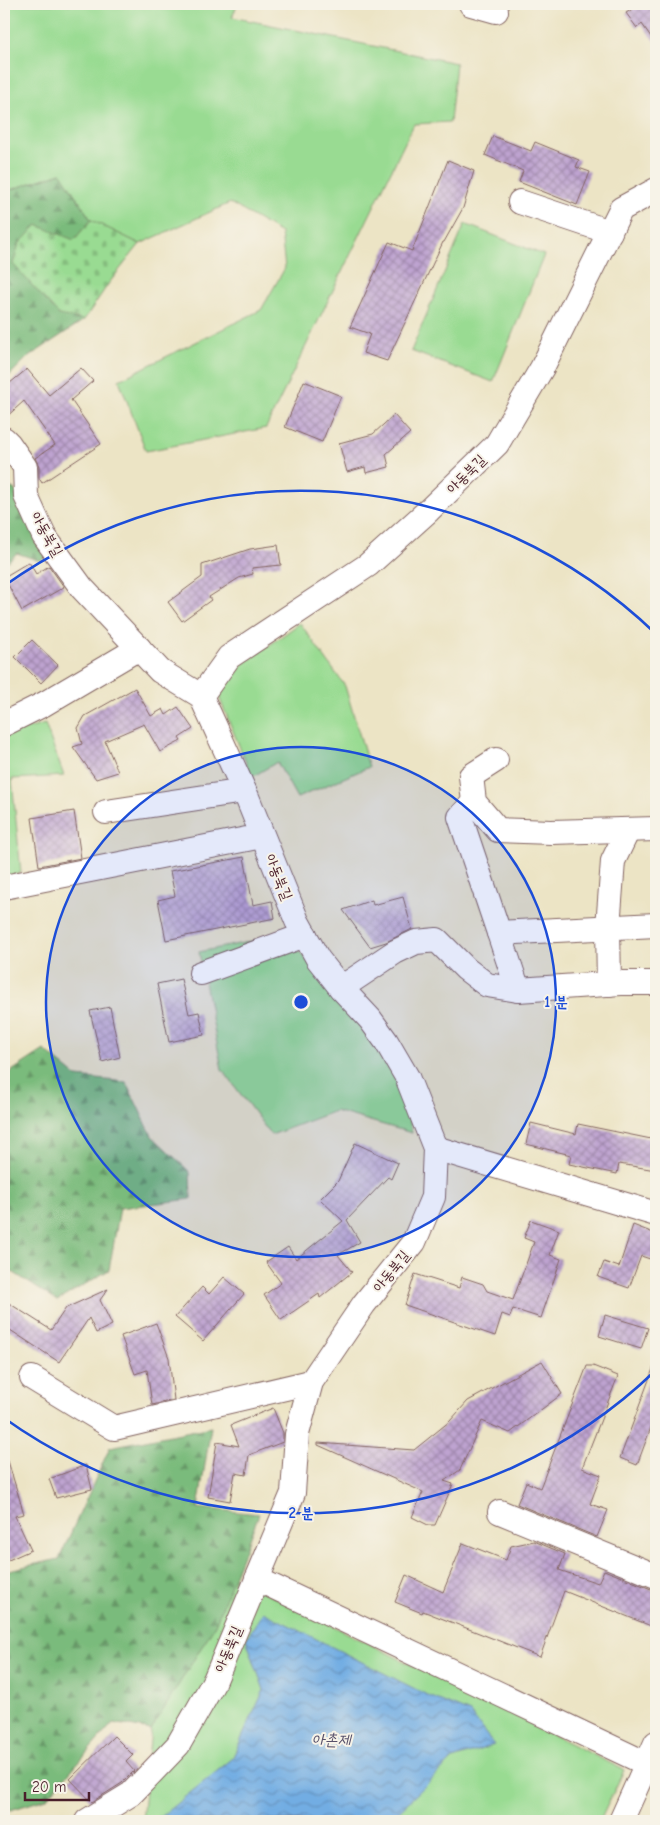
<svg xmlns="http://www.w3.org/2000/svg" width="660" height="1825" font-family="'Comic Neue','Poor Story',sans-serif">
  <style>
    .green { fill: #99db92; stroke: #727d5e }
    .forest { fill: url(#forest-firs); stroke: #626d54 }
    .cemetery { fill: url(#cemetery-stones); stroke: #727d5e }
    .water { fill: url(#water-waves); stroke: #5e6687 }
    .building { fill: url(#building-cross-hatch) }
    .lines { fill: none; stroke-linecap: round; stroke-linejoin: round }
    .minor-casing { stroke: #836461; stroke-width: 26 }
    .minor { stroke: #fff; stroke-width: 24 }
    .ring { fill: none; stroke: #1d4ed8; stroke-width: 2.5 }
    .labels { text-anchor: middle; stroke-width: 4; stroke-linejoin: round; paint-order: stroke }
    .street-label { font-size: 15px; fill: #4a1f2b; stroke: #f7f3e8 }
    .water-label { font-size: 16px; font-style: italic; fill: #58516b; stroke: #f7f3e8 }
    .centre { fill: #1d4ed8; stroke: #f7f3e8; stroke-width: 2.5 }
    .ring-label { font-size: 15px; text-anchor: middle; font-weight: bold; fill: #1d4ed8; stroke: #f7f3e8; stroke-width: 4; stroke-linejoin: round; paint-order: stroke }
  </style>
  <defs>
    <pattern id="forest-firs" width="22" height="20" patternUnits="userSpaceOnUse" patternTransform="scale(1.25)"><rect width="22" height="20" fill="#7abb7c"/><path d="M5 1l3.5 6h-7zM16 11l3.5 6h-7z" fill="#669766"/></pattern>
    <pattern id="cemetery-stones" width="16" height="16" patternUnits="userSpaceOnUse" patternTransform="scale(1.25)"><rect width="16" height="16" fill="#99db92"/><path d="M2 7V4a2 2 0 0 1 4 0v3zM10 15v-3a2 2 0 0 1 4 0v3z" fill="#85bc7e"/></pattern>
    <pattern id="water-waves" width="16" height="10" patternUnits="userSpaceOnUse" patternTransform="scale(1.25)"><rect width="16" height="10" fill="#72ade3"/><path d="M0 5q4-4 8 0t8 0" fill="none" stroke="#608cb8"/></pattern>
    <pattern id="building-cross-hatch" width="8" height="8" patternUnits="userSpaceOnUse" patternTransform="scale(1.25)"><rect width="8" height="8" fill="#bea3d0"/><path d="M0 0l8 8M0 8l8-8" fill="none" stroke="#9c84a9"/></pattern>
  </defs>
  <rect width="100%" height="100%" fill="#f7f3e8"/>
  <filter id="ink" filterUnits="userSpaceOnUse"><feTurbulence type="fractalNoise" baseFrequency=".02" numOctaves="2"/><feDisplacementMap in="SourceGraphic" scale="10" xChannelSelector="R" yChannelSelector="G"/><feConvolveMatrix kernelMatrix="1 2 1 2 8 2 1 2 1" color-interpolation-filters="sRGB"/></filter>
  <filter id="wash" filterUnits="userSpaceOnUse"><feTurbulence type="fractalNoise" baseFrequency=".0096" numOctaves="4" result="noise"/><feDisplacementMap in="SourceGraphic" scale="20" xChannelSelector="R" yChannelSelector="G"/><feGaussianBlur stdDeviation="1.12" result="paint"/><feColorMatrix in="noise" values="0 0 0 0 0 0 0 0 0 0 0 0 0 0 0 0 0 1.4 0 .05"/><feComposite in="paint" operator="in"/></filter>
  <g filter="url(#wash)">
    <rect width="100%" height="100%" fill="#ece4c5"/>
    <g class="green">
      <path d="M4,4H238L232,17L456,63L450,122L414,124L266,428L146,451L119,380L261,310L285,268L281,233L230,203L140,244L91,220L61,173L4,192Z"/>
      <path d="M465,224L544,255L493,382L411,351Z"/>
      <path d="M300,623L345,686L369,767L297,798L277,762L252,777L219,697L242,665Z"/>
      <path d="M45,724L64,776L12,779L21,873L4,877V735Z"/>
      <path d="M288,934L298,950L350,1011L404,1090L412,1133L335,1111L271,1135L222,1069L199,952Z"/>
      <path d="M234,1577L624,1770L600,1821H142L151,1730Z"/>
    </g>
    <g class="forest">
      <path d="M61,173L91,220L74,240L55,310L84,320L27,358L4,381V192Z"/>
      <path d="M4,485L14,489L49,556L40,561L17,553L4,565Z"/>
      <path d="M44,1050L77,1077L126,1082L152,1136L190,1172L191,1199L120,1208L109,1270L57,1301L8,1269L4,1272V1076Z"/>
      <path d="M211,1427L198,1508L259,1514L215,1625L151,1730L113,1723L46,1799L4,1812V1571L59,1559L110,1447Z"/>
    </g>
    <path class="cemetery" d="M91,220L140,244L109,283L84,320L59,315L13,264L19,244L37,225L74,240Z"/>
    <path class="water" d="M263,1612L429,1696L470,1713L494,1745L453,1759L397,1813L377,1821H155L232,1759L264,1690L246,1639Z"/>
    <g id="blocks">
      <g class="building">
        <path d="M641,4H656V44L642,24L637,28L626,13Z"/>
        <path d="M493,136L531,151L535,142L579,160L576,167L590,172L577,205L519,182L523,171L485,155Z"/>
        <path d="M448,160L474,171L463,208L444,242H443L387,361L363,353L370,334L350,327L389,242L412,251Z"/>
        <path d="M81,368L93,381L71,400L101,444L42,483L39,478V466L35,458L55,445L24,401L4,419V388L27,369L49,395Z"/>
        <path d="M304,381L341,396L322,442L285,427Z"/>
        <path d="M394,415L410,433L386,454L389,467L366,473L365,467L347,472L339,443L373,434Z"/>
        <path d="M278,545L281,565L252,568L253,574L239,578L209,597L211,600L182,621L168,602L202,577V565L250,549Z"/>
        <path d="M29,562L36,574L49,566L64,587L22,611L4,577Z"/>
        <path d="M32,640L58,665L41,683L15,657Z"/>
        <path d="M135,688L151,716L163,709L166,715L178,707L193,729L179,738L181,741L160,752L144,724L105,741L118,772L96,779L73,747L82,744L78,728L85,716Z"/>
        <path d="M74,811L81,858L39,866L32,818Z"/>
        <path d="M244,857L253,905L272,901L275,918L166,940L158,900L175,896L170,871Z"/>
        <path d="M403,897L412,929L386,942L370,947L343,910L372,900L373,905Z"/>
        <path d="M181,979L189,1014L199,1012L204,1035L169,1042L157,984Z"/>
        <path d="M110,1007L120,1057L102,1062L90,1011Z"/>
        <path d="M531,1123L576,1134L578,1124L656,1140V1170L619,1164L617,1174L569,1164L571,1155L526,1144Z"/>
        <path d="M355,1143L398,1163L391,1179L388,1177L347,1220L360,1242L338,1255L352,1272L320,1298L319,1294L281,1320L264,1295L281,1283L266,1262L288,1247L296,1259L343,1221L320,1199L338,1181Z"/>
        <path d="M531,1220L559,1230L550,1255L561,1259L541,1318L513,1309L510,1317L502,1314L495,1336L405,1305L415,1274L459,1288L462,1277L483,1284L487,1291L513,1300L534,1242L524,1238Z"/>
        <path d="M633,1225L656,1234V1261L641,1256L629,1288L598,1277L604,1262L619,1267Z"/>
        <path d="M224,1277L244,1294L203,1341L175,1317L202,1287L209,1294Z"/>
        <path d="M108,1289L100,1300L112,1325L96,1333L89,1318L59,1362L4,1326V1300L51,1330L66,1308Z"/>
        <path d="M605,1315L648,1328L641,1349L599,1336Z"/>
        <path d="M156,1323L169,1358L174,1400L152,1405L147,1370L135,1374L121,1336Z"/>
        <path d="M542,1361L562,1394L510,1433L482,1421L460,1470L444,1481L453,1484L435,1525H428L412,1517L423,1492L318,1445V1443L414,1450L450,1421L468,1401Z"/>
        <path d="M587,1366H593L618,1376L582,1468L601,1475L590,1504L608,1510L597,1537L517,1504L526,1482L540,1488Z"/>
        <path d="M654,1366H656V1414L637,1465L620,1458Z"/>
        <path d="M273,1408L283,1433V1442L249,1455L246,1475L235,1473L230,1501L208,1497L217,1442L239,1446L231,1425Z"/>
        <path d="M4,1461H8L24,1514L15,1516L31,1550L4,1562Z"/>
        <path d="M86,1465L92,1489L56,1498L49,1479Z"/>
        <path d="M534,1541L565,1554L559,1570L598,1583L604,1570L656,1591V1612L651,1626L564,1591L540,1657L423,1611L422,1613L395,1602L406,1575L443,1592L463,1543L506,1560L511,1546Z"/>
        <path d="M114,1736L133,1755L126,1762L134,1771L122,1783L92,1802L70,1779Z"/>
      </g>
    </g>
  </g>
  <g filter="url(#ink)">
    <use href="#blocks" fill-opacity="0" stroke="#836461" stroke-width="1"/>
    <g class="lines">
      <defs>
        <g id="minor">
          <path d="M471,4L496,11"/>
          <path d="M520,202L610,232"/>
          <path d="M4,439L9,444L25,467L26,496L44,536L82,588L160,671L201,696L247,797L297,921L318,959L341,988L370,1019L386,1041L407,1077L435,1148L433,1197L414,1242L364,1304L311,1382L297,1434L293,1493L215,1680L178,1745L131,1794L87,1821"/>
          <path d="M201,696L229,657L368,565L429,510L497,444L542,368L621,209L656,190"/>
          <path d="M4,724L44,704L139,648"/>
          <path d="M496,760L471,776L474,802L498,830L551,832L656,829"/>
          <path d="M474,802L460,817L499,933L656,925"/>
          <path d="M106,812L244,791"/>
          <path d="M4,887L262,836"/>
          <path d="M499,933L518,990L621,983H656"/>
          <path d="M201,973L305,935"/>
          <path d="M609,984L608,927L613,861L628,830"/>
          <path d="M341,988L395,952L416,942L437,940L466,969L487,985L518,990"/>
          <path d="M435,1148L656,1214"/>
          <path d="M32,1378L114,1428L311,1382"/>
          <path d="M500,1512L656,1576"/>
          <path d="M257,1579L647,1764"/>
          <path d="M621,1821L656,1743"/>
        </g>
      </defs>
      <use href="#minor" class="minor-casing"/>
      <use href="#minor" class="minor"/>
    </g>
  </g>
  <circle cx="301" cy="1002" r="255" fill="#1d4ed8" fill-opacity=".12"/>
  <g class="ring">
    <circle cx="301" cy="1002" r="255"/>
    <path d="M656 1370A511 511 0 0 1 4 1418M4 586A511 511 0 0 1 656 634"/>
  </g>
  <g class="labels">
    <g class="street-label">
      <text transform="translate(466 474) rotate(-45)" y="5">아동북길</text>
      <text transform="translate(47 534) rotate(60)" y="5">아동북길</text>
      <text transform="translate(279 877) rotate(68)" y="5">아동북길</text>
      <text transform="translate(391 1271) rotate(-51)" y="5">아동북길</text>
      <text transform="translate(228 1649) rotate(-67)" y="5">아동북길</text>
    </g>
    <g class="water-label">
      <text x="331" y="1745">아촌제</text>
    </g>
  </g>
  <circle cx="301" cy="1002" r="8" class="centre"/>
  <g class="ring-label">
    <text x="556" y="1007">1 분</text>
    <text x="301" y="1518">2 분</text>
  </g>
  <rect width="660" height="1825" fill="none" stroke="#f7f3e8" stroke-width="20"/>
  <path d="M25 1792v8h64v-8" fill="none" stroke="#4a1f2b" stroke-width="2.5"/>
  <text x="32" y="1792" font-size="15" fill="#4a1f2b" stroke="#f7f3e8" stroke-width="4" paint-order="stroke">20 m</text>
</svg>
